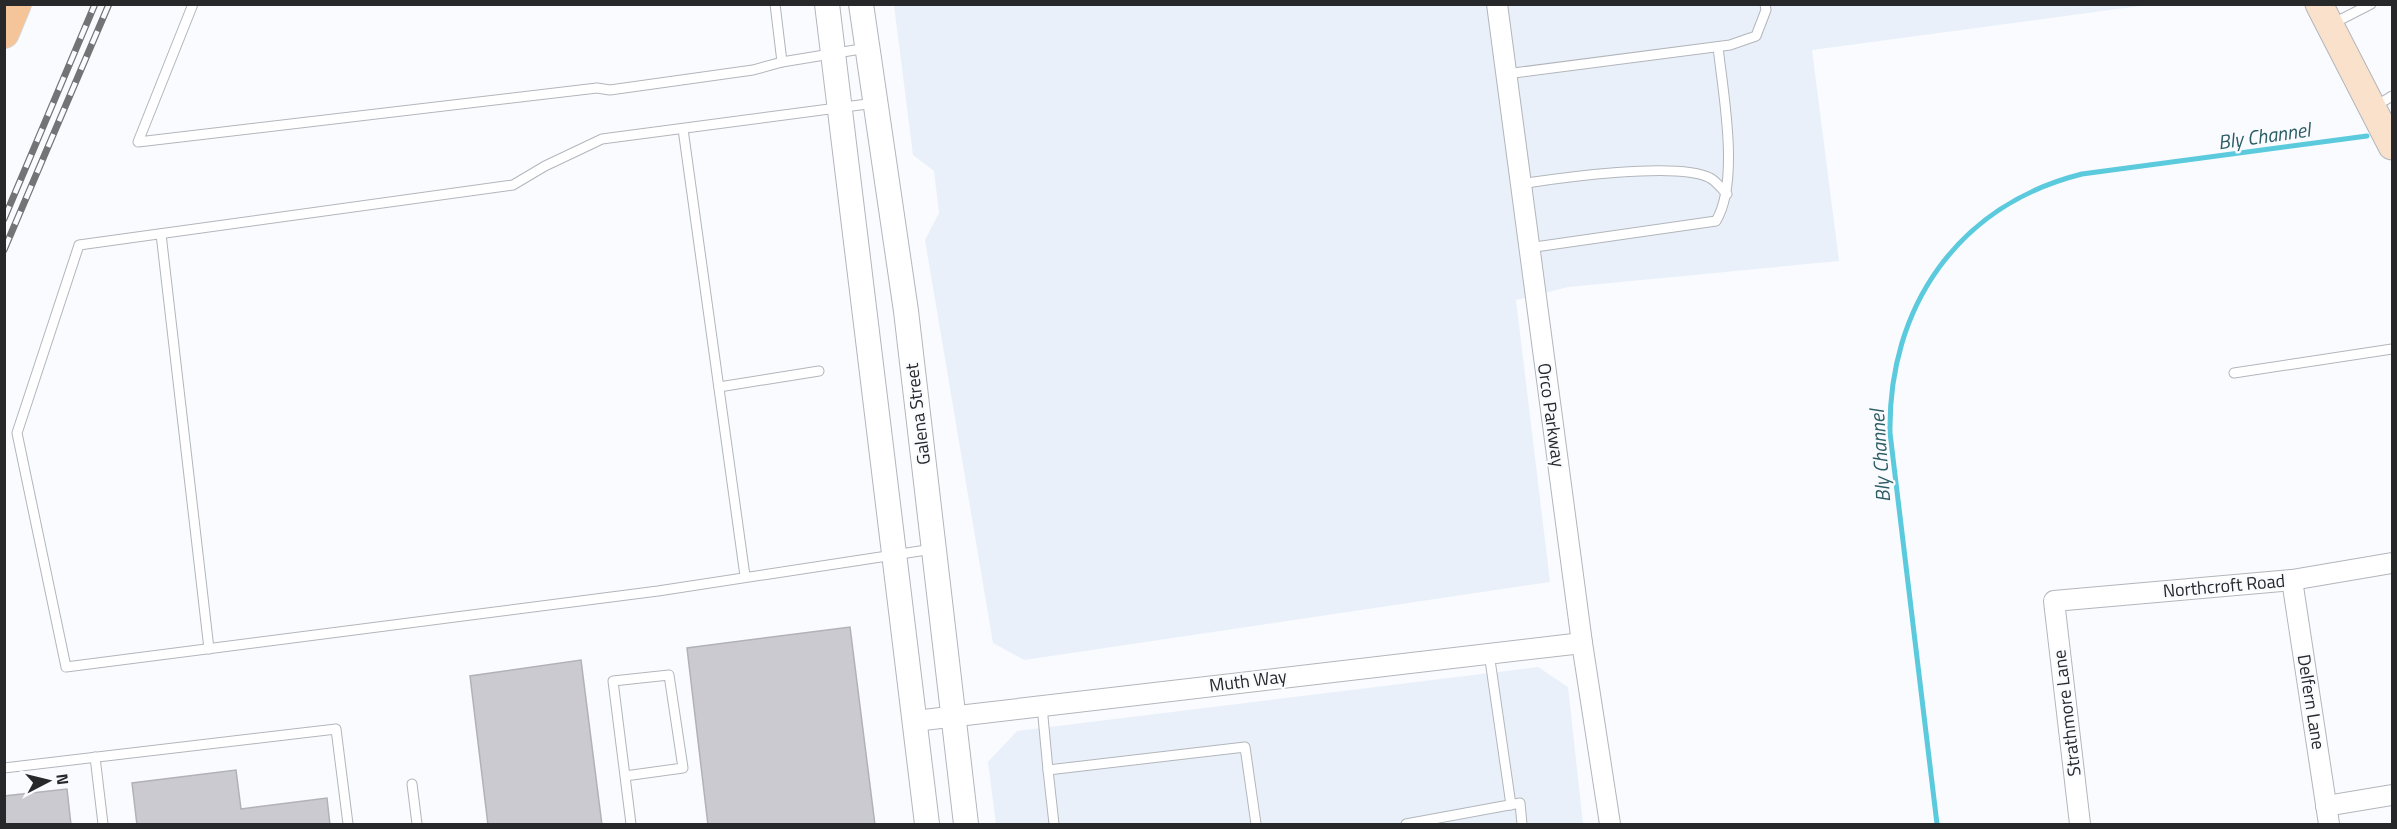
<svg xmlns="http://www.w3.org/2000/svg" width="2397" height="829" font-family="'Titillium Web',sans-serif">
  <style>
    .built { fill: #e9f0fa }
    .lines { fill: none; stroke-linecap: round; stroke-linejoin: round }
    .stream { stroke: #5ccadd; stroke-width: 5 }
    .building { fill: #cccad1; stroke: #b2b1b7; stroke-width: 1.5 }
    .service-casing { stroke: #b2b6bb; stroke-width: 11 }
    .minor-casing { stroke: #b2b6bb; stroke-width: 22 }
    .tertiary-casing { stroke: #b2b6bb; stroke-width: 26 }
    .secondary-casing { stroke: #b2b6bb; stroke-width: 29 }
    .primary-casing { stroke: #d8d8d9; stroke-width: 32 }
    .service { stroke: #fff; stroke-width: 9 }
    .minor { stroke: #fff; stroke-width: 20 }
    .tertiary { stroke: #fff; stroke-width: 24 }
    .secondary { stroke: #fae1cc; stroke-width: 27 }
    .primary { stroke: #f5c498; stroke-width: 30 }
    .rail-casing { stroke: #727476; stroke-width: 7 }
    .rail { stroke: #f9fbff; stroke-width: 4.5; stroke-dasharray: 14; stroke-linecap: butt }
    .labels { text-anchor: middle; stroke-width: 4.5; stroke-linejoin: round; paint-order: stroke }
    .street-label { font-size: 18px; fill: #26282a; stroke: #f9fbff }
    .water-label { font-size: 20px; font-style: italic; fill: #2c5c64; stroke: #f9fbff }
  </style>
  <rect width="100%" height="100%" fill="#f9fbff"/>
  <g class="built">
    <path d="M894,5H2147L1812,50L1839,261L1568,287L1516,300L1550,582L1024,660L993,643L925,240L939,213L934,171L913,155Z"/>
    <path d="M1538,667L1568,687L1583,824H996L988,762L1017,731Z"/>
  </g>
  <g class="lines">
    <path class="stream" d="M1937,824L1890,433C1888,307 1958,205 2082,174L2367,136"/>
  </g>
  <g class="building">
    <path d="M850,627L875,825H708L687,648Z"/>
    <path d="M581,660L602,825H488L470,676Z"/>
    <path d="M236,770L241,809L327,798L330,825H137L132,783Z"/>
    <path d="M67,789L71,825H4V796Z"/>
  </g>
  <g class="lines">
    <defs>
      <g id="service">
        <path d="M193,4L138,142L597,88L610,90L753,70L782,62"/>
        <path d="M775,4L782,62L867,48"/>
        <path d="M2332,24L2371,4"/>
        <path d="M1506,74L1730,45L1756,36L1766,10L1765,4"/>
        <path d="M875,103L602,139L545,166L513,185L79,245L17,433L66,667L658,591L933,549"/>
        <path d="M2374,107L2392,96"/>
        <path d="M683,129L745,576"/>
        <path d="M1520,184C1559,178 1678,161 1710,178C1716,181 1722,189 1727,194"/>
        <path d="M161,234L209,649"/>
        <path d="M1528,248L1716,221C1740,181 1723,93 1718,47"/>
        <path d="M2234,373L2392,349"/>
        <path d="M719,387L819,371"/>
        <path d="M1489,653L1511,805"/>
        <path d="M1042,706L1048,770"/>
        <path d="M95,757L103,824"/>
        <path d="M4,768L336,729L348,824"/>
        <path d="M625,776L683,768L669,675L613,681L631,824"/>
        <path d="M412,784L417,824"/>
        <path d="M1054,824L1048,770L1245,747L1256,824"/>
        <path d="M1406,824L1520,803L1522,824"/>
      </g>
      <g id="minor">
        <path d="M1497,4L1582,643L1610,824"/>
        <path d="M2292,580L2329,824"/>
        <path d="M915,721L1582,643"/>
        <path d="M2326,806L2392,795"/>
        <path d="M2080,824L2054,601L2292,580L2392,563"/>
      </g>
      <g id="tertiary">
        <path d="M827,4L927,824"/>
        <path d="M861,4L906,311L966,824"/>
      </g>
      <path id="secondary" d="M2319,4L2392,146"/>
      <path id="primary" d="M4,33L16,4"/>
    </defs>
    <use href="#service" class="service-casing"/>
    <use href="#minor" class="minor-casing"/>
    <use href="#tertiary" class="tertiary-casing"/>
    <use href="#secondary" class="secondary-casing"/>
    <use href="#primary" class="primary-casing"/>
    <use href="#service" class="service"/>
    <use href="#minor" class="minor"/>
    <use href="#tertiary" class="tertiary"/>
    <use href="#secondary" class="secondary"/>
    <use href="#primary" class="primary"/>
    <defs>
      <g id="rail">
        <path d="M4,219L95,4"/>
        <path d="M4,250L109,4"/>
      </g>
    </defs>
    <use href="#rail" class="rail-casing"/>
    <use href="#rail" class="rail"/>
  </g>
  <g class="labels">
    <g class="street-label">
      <text transform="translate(918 414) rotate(-97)" y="6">Galena Street</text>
      <text transform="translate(1551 415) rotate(82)" y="6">Orco Parkway</text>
      <text transform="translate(2224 586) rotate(-5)" y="6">Northcroft Road</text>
      <text transform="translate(1248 681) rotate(-7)" y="6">Muth Way</text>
      <text transform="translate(2311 702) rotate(81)" y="6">Delfern Lane</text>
      <text transform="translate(2067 713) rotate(-97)" y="6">Strathmore Lane</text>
    </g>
    <g class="water-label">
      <text transform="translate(2264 136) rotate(-8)" y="7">Bly Channel</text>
      <text transform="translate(1880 456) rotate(-94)" y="7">Bly Channel</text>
    </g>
  </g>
  <rect width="2397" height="829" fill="none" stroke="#26282a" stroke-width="12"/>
  <g transform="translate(48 781) rotate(83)" stroke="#f9fbff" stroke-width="4.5" paint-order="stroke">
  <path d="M0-4.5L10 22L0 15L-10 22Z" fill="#26282a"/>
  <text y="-9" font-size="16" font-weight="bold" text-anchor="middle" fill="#26282a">N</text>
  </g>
</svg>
